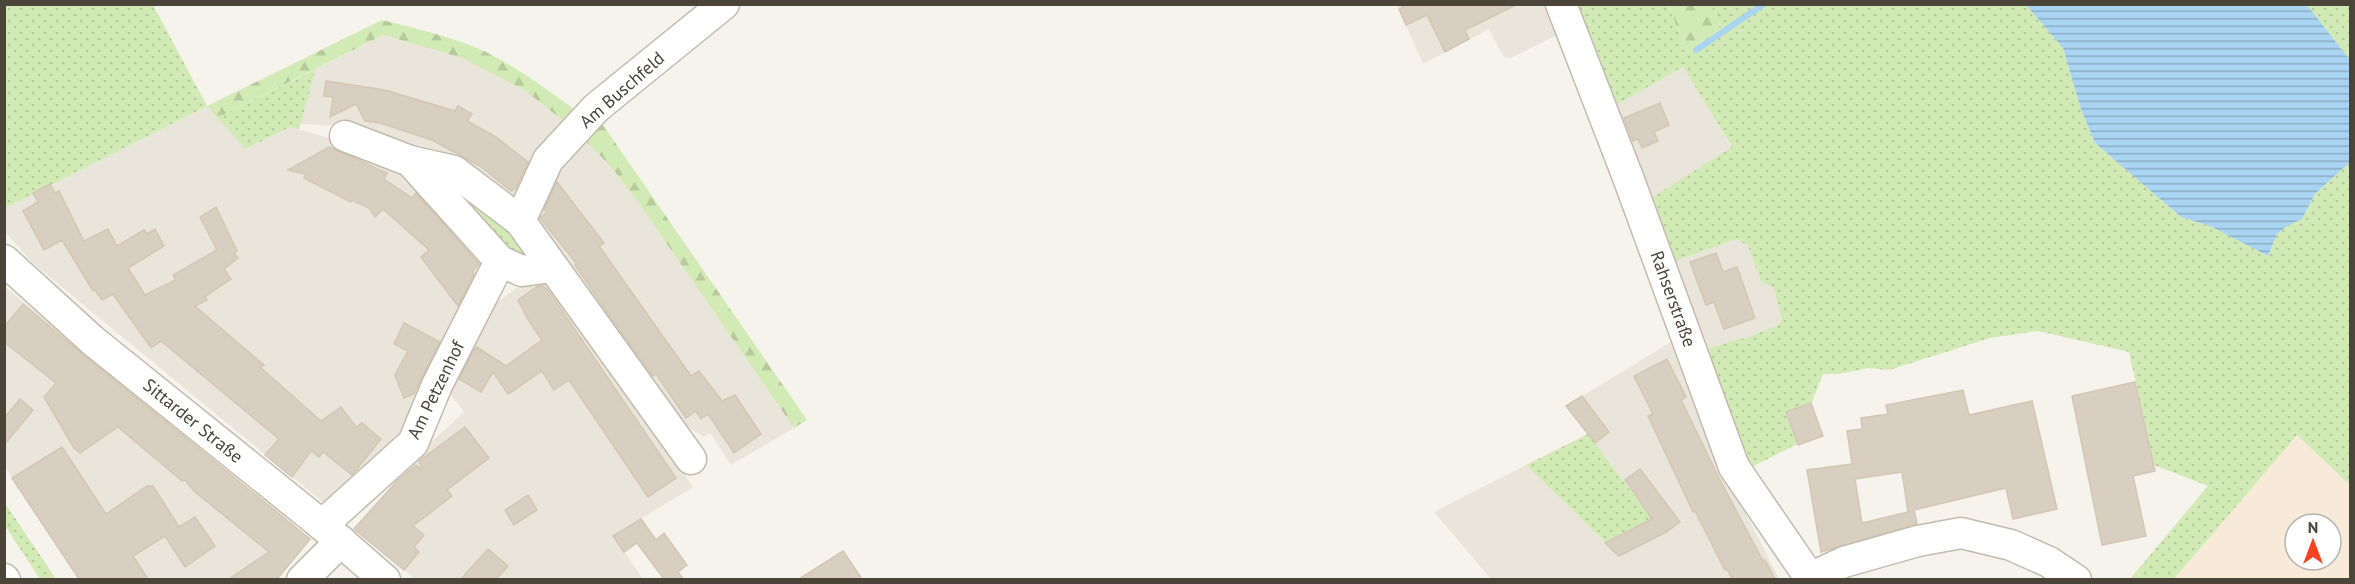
<svg xmlns="http://www.w3.org/2000/svg" width="2355" height="584" font-family="'PT Sans',sans-serif">
  <style>
    .residential { fill: #eae5da }
    .commercial { fill: #f7ead8; fill-rule: evenodd }
    .green { fill: url(#green-dots) }
    .forest { fill: url(#forest-firs) }
    .water { fill: url(#water-rules) }
    .lines { fill: none; stroke-linecap: round; stroke-linejoin: round }
    .stream { stroke: #a9d4f2; stroke-width: 6 }
    .building { fill: #d8cfc1; stroke: #d3c7b4; stroke-width: 1.5; fill-rule: evenodd }
    .minor-casing { stroke: #c2bbae; stroke-width: 33 }
    .minor { stroke: #fff; stroke-width: 30 }
    .labels { text-anchor: middle; stroke-width: 6; stroke-linejoin: round; paint-order: stroke }
    .street-label { font-size: 18px; fill: #4b4439; stroke: #fff }
  </style>
  <defs>
    <pattern id="green-dots" width="8" height="8" patternUnits="userSpaceOnUse" patternTransform="scale(1.5)"><rect width="8" height="8" fill="#d2eab5"/><path d="M2 2h.1M6 6h.1" fill="none" stroke="#b6ca9c" stroke-width="1.8" stroke-linecap="round"/></pattern>
    <pattern id="forest-firs" width="22" height="20" patternUnits="userSpaceOnUse" patternTransform="scale(1.5)"><rect width="22" height="20" fill="#d2eab5"/><path d="M5 1l3.5 6h-7zM16 11l3.5 6h-7z" fill="#b6ca9c"/></pattern>
    <pattern id="water-rules" width="6" height="5" patternUnits="userSpaceOnUse" patternTransform="scale(1.5)"><rect width="6" height="5" fill="#a9d4f2"/><path d="M0 2.5h6" fill="none" stroke="#8caec5"/></pattern>
  </defs>
  <rect width="100%" height="100%" fill="#f6f3ec"/>
  <g class="residential">
    <path d="M1397,5H1551L1561,33L1511,58L1504,57L1489,29L1423,64Z"/>
    <path d="M383,35L462,58L524,90L570,126L518,208L471,171L423,147L372,131L338,126L300,124L316,69Z"/>
    <path d="M1683,67L1732,148L1648,200L1613,107Z"/>
    <path d="M207,106L246,149L290,127L347,143L403,172L488,258L408,433L337,489L324,503L35,265L5,232L4,208Z"/>
    <path d="M580,135L612,168L640,205L794,428L731,465L710,433L704,437L665,413L527,218Z"/>
    <path d="M1737,239L1748,246L1761,282L1773,287L1782,319L1778,326L1744,339L1740,338L1702,351L1670,263Z"/>
    <path d="M532,277L553,281L693,487L613,536L643,579H415L353,529L415,461L414,458L464,412L444,385L493,305Z"/>
    <path d="M4,286L311,539L278,579H78L5,467Z"/>
    <path d="M1671,342L1729,480L1779,579H1491L1434,512L1526,465L1605,542L1652,518L1566,406Z"/>
  </g>
  <path class="commercial" d="M2297,434L2350,485V579L2174,580ZM2295,524H2331V560H2295Z"/>
  <g class="green">
    <path d="M5,5H153L207,106L5,208Z"/>
    <path d="M1570,5H1668L1687,51L1720,29L1711,5H2026L2063,48L2081,109L2095,143L2181,217L2210,226L2268,256L2277,234L2287,226L2302,219L2315,194L2350,162V485L2297,435L2174,579H2130L2208,486L2154,465L2129,352L2038,331L1990,338L1889,370L1869,368L1838,374H1823L1812,402L1785,412L1797,444L1750,468L1702,351L1740,338L1744,339L1778,325L1782,319L1773,287L1761,282L1748,246L1737,239L1670,263L1648,200L1732,147L1683,67L1613,107Z"/>
    <path d="M2307,5H2350V60Z"/>
    <path d="M316,69L299,129L290,127L246,149L217,118Z"/>
    <path d="M452,177L531,250L521,264L444,185Z"/>
    <path d="M1588,434L1652,519L1605,542L1526,465Z"/>
    <path d="M4,503H5L56,579H40L5,526Z"/>
  </g>
  <g class="forest">
    <path d="M1668,5H1711L1720,29L1687,51Z"/>
    <path d="M382,20C418,29 454,37 488,53C521,70 551,92 580,114L570,126L524,90L462,58L383,35L217,118L207,106Z"/>
    <path d="M598,118L807,420L794,428L640,205L612,168L580,135Z"/>
  </g>
  <path class="water" d="M2026,5H2307L2350,60V162L2315,194L2302,219L2287,226L2277,234L2268,256L2210,226L2181,217L2095,143L2081,109L2063,48Z"/>
  <g class="lines">
    <path class="stream" d="M1696,50L1764,4"/>
  </g>
  <g class="building">
    <path d="M1408,4H1518L1465,30L1469,39L1445,52L1427,15L1406,25L1399,9Z"/>
    <path d="M326,81L385,90L455,111L458,106L472,114L467,121L496,137L528,162L516,188L511,191L480,166L432,140L380,123L365,121L356,104L330,117L333,97L324,96Z"/>
    <path d="M1660,103L1669,125L1654,132L1658,141L1642,148L1638,139L1633,141L1624,118Z"/>
    <path d="M329,147L387,173L384,179L412,198L416,193L479,264L472,272L474,274L458,306L421,257L429,250L383,209L375,217L369,208L352,200L351,202L304,178L305,174L288,170Z"/>
    <path d="M557,182L604,243L599,246L691,376L699,371L722,401L735,395L761,434L734,453L708,414L701,419L696,411L686,418L656,374L653,376L613,321L575,265L577,264L540,218L547,212L544,210Z"/>
    <path d="M50,184L55,193L59,191L84,241L108,229L117,246L144,230L147,234L155,229L164,246L128,268L145,295L176,280L173,275L217,250L200,217L216,207L237,251L234,253L238,258L224,269L231,279L205,297L207,300L195,306L264,365L260,367L321,421L341,407L356,427L362,423L381,439L352,475L323,452L319,457L311,451L292,477L265,455L279,439L161,341L151,348L113,294L102,300L95,290L93,291L62,240L44,250L23,211L38,202L33,193Z"/>
    <path d="M1716,253L1723,272L1737,267L1755,318L1724,329L1714,302L1706,305L1690,262Z"/>
    <path d="M538,286H543L548,290L676,478L648,497L569,380L554,390L542,371L508,394L493,372L481,392L459,379L475,348L478,350L477,347L506,366L542,340L529,321L518,300Z"/>
    <path d="M23,304L81,353L310,539L277,579H229L269,552L194,491L185,480L182,481L118,427L80,453L74,448L44,397L56,383L4,342V327Z"/>
    <path d="M404,323L440,342L414,394L404,398L395,375L408,351L394,344Z"/>
    <path d="M1667,359L1686,397L1681,400L1721,482L1763,561L1765,560L1775,579H1732L1727,569L1725,570L1695,511L1693,512L1648,416L1653,414L1634,376Z"/>
    <path d="M2135,382L2155,471L2133,476L2146,536L2102,545L2072,396Z"/>
    <path d="M1963,390L1969,415L2032,401L2057,509L2013,519L2006,488L1914,510L1917,524L1821,552L1807,470L1852,464L1847,431L1862,429L1861,418L1888,414L1886,405ZM1902,472L1908,512L1862,523L1855,479Z"/>
    <path d="M1582,396L1609,432L1595,443L1566,406Z"/>
    <path d="M20,399L33,410L4,445V418Z"/>
    <path d="M1811,403L1823,436L1798,445L1786,412Z"/>
    <path d="M465,427L489,458L447,490L452,496L413,526L424,535L414,547L419,552L404,570L354,529L397,481L416,465L422,470L419,461Z"/>
    <path d="M62,447L106,514L147,486H153L179,527L195,517L215,546L185,567L165,536L133,556L148,579H79L12,478Z"/>
    <path d="M1640,469L1680,522L1666,532L1619,556L1605,543L1652,519L1625,480Z"/>
    <path d="M528,495L537,510L514,525L505,510Z"/>
    <path d="M641,519L656,540L664,533L687,565L678,572L683,579H664L637,543L624,552L613,536Z"/>
    <path d="M488,549L508,566L496,579H461Z"/>
    <path d="M843,551L862,579H799Z"/>
  </g>
  <g class="lines">
    <defs>
      <g id="minor">
        <path d="M1561,4L1629,180L1734,467L1810,578"/>
        <path d="M345,136L410,161L500,261L522,271L552,267"/>
        <path d="M410,161L454,171L520,221L691,459"/>
        <path d="M520,221L548,160L596,108L724,4"/>
        <path d="M4,260L92,340L322,525L385,580"/>
        <path d="M322,525L413,443L437,385L500,261"/>
        <path d="M1810,578L1844,562L1918,541L1961,533L2011,545L2049,562L2076,580"/>
        <path d="M4,579L5,580"/>
        <path d="M302,580L341,541"/>
      </g>
    </defs>
    <use href="#minor" class="minor-casing"/>
    <use href="#minor" class="minor"/>
  </g>
  <g class="labels">
    <g class="street-label">
      <text transform="translate(622 90) rotate(-41)" y="6">Am Buschfeld</text>
      <text transform="translate(1673 299) rotate(70)" y="6">Rahserstraße</text>
      <text transform="translate(436 390) rotate(-64)" y="6">Am Petzenhof</text>
      <text transform="translate(193 421) rotate(39)" y="6">Sittarder Straße</text>
    </g>
  </g>
  <rect width="2355" height="584" fill="none" stroke="#4b4439" stroke-width="12"/>
  <g transform="translate(2313 542)"><circle r="28" fill="#ffffff" stroke="#b7b4b0" stroke-width="1.5"/>
  <path d="M0-4.5L10 22L0 15L-10 22Z" fill="#fc3f1d"/>
  <text y="-9" font-size="16" font-weight="bold" text-anchor="middle" fill="#4b4439">N</text>
  </g>
</svg>
